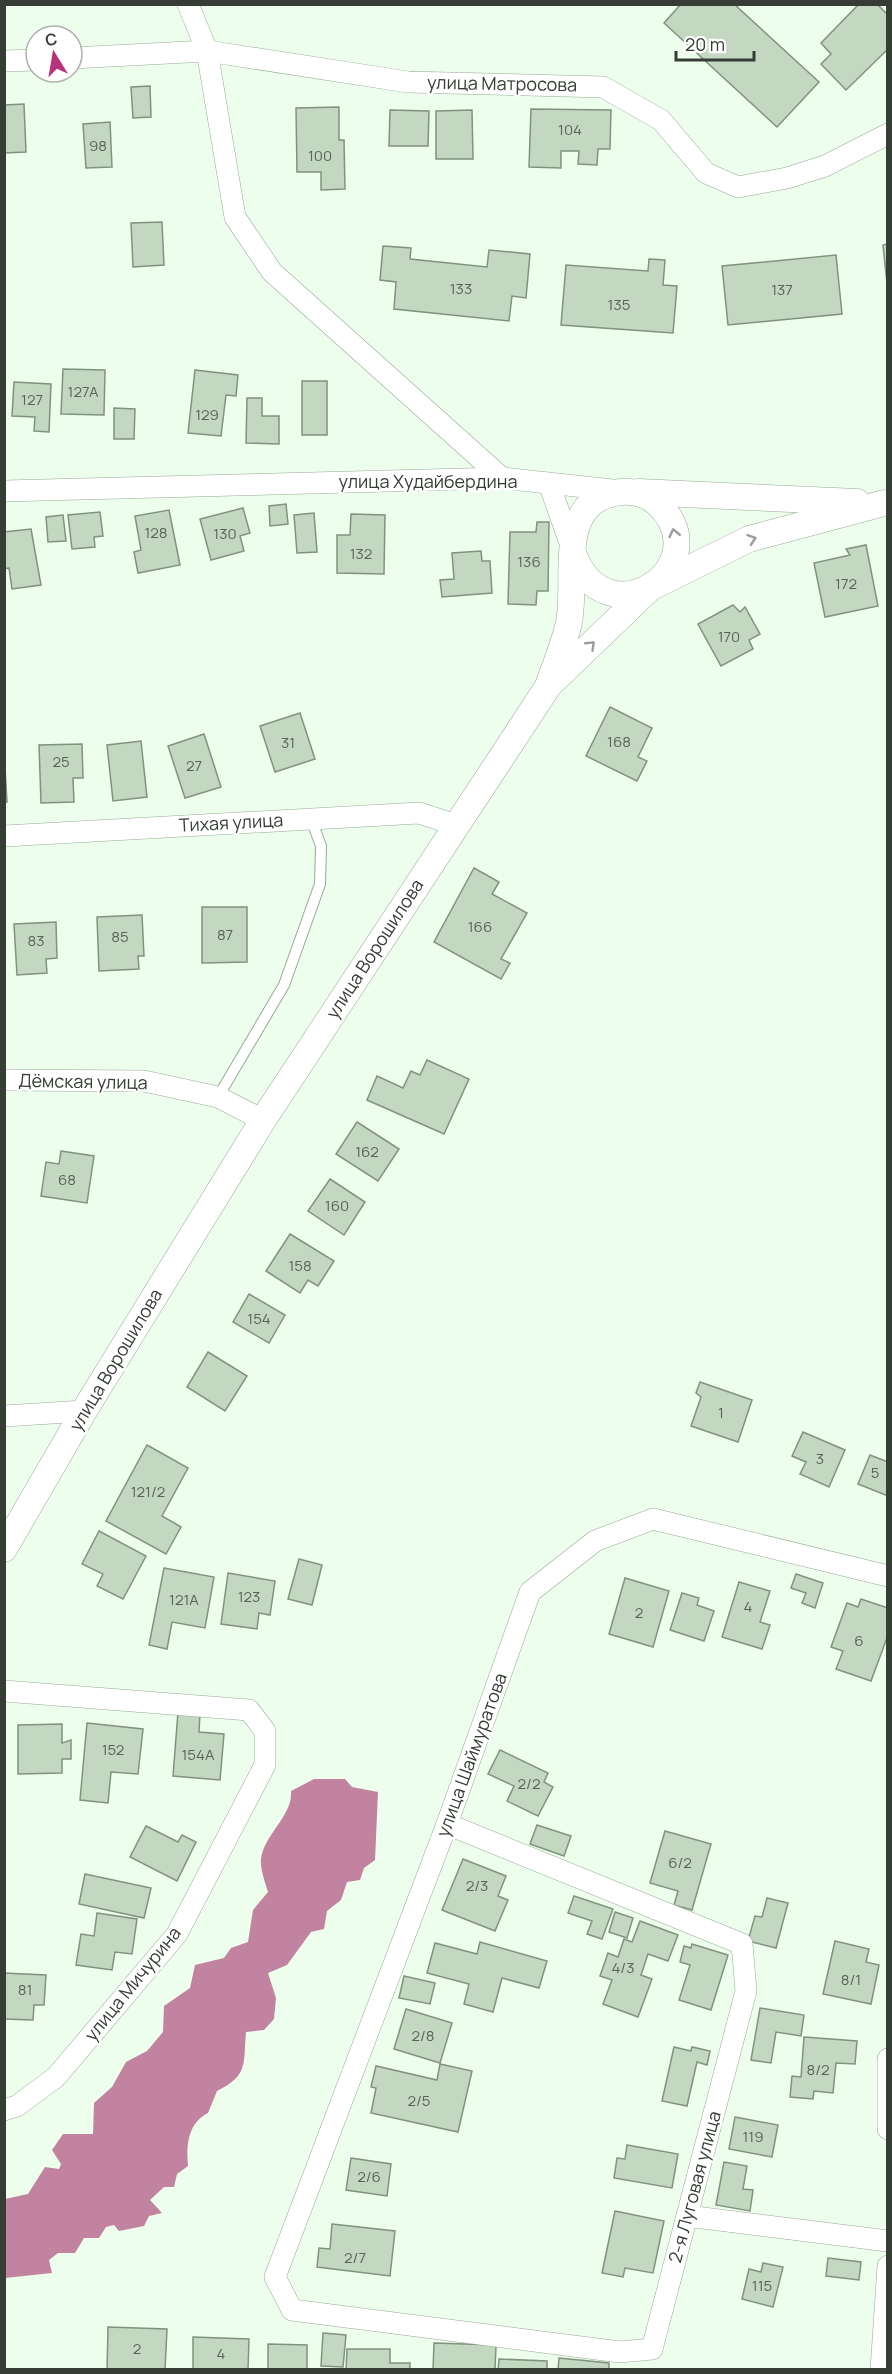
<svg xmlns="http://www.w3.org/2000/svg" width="892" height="2374" font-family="Manrope,sans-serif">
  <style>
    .water { fill: #c1839f }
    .building { fill: #c3d7c1; stroke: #80937e; stroke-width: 1.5 }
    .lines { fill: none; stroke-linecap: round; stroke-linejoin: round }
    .service-casing { stroke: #97aa95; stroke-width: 12 }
    .minor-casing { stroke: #97aa95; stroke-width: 22 }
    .tertiary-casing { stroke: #97aa95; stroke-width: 27 }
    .service { stroke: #fff; stroke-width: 10 }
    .minor { stroke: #fff; stroke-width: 21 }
    .tertiary { stroke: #fff; stroke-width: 26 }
    .oneway { stroke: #9a9e9a }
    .labels { text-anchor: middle; stroke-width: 5; stroke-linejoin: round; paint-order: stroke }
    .number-label { font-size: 15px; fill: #586457 }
    .street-label { font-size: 18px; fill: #353d34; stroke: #fff }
  </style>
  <rect width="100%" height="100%" fill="#edfeec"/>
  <path class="water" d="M314,1779H345L352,1787L378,1792L375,1860L364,1868L360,1880L347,1882L341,1900L327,1911L324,1929L311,1932L287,1965L268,1973L276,1998L274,2019L264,2030L246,2032C243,2064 249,2075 217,2091L208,2113C188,2123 186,2145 188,2166L177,2174L174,2187H164L150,2200L162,2213L149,2216L144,2226L119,2231L114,2225L106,2227L99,2238H84L75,2253H58L49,2260L52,2273L5,2278V2199L28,2194L45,2167L59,2169L61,2164L52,2150L63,2134H93L94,2103L112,2087L126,2062L147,2051L163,2032L164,2006L190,1988L195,1965L224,1958L231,1948L248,1942L253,1910L268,1892C265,1882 260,1869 261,1859C264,1834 293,1816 291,1791Z"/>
  <g class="building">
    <path d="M681,4H734L819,82L777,127L664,23Z"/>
    <path d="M859,4H877L888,15V49L846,90L821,64L831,54L821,43Z"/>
    <path d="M150,86L151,117L133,118L131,87Z"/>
    <path d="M24,104L26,152L4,153V105Z"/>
    <path d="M339,107V140H344L345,189L321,190V172H297L296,108Z"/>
    <path d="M531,109L611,110L610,149H598L597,165L578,164L579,151H561V168L529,167Z"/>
    <path d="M390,110L429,111L428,146H389Z"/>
    <path d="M472,110L473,159H436V111Z"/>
    <path d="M110,122L112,167L86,168L83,124Z"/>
    <path d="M162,222L164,265L133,267L131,223Z"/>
    <path d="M888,244V293L883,245Z"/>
    <path d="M383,246L411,248L410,259L487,267L489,250L530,254L526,298L512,296L509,321L394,309L396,282L380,280Z"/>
    <path d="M836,255L842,314L728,325L722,266Z"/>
    <path d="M649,259L665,260L663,285L677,286L673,333L561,325L566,265L648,271Z"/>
    <path d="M63,369L105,370L104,415L61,414Z"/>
    <path d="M195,370L238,375L236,396L226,395L221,436L188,433Z"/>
    <rect x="302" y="381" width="25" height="54"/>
    <path d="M14,382L51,384L49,432L34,431L35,417L12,416Z"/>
    <path d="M247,398H262V416H279V444L246,443Z"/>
    <path d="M114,408L135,409L134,439H114Z"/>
    <path d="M286,504L288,524L270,526L269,506Z"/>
    <path d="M243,508L250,533L240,536L244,551L211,560L200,519Z"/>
    <path d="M169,510L180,565L138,573L134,552L141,550L135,516Z"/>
    <path d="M100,512L103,536L94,537L95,547L72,549L68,515Z"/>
    <path d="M314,513L317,552L297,553L294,515Z"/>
    <path d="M351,514L385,515L384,574L337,573V535H350Z"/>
    <path d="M63,515L66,541L48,542L46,517Z"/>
    <path d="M537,522H549L548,591H537L536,605L508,604L510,532H536Z"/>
    <path d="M31,529L41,585L12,589L9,568L4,569V532Z"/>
    <path d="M866,545L878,606L825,617L814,563L850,555L846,549Z"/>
    <path d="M481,551L482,561H490L492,593L442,597L440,580L454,579L452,553Z"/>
    <path d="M733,605L740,612L745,607L760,634L749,640L753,649L721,666L698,624Z"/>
    <path d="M610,707L652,728L638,757L647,761L637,781L586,756Z"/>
    <path d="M300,713L315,759L275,772L260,726Z"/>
    <path d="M204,734L221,787L185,798L168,746Z"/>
    <path d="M141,741L147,797L113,801L107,745Z"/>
    <path d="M82,744L83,778H73L74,802L41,803L39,745Z"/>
    <path d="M4,751L7,802H4Z"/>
    <path d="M474,868L499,882L492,894L527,913L501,959L510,963L501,979L434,942Z"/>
    <path d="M202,907H247V962L202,963Z"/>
    <path d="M142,915L144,956H138L139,969L99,971L97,917Z"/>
    <path d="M56,922L57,958L46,959L47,973L17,975L14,924Z"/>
    <path d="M427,1060L469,1079L444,1134L367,1100L377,1076L403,1088L411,1071L420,1075Z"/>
    <path d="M357,1122L399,1149L378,1181L336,1154Z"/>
    <path d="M61,1151L94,1156L87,1203L41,1196L46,1162L59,1164Z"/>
    <path d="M330,1179L365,1202L344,1235L308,1211Z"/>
    <path d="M290,1234L334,1261L318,1286L308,1280L300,1293L266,1271Z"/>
    <path d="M249,1294L285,1315L269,1343L233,1322Z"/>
    <path d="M208,1352L247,1376L225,1411L187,1387Z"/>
    <path d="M700,1382L752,1400L738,1442L691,1426L701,1397L696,1393Z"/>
    <path d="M803,1432L845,1450L829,1487L800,1474L806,1462L792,1456Z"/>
    <path d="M147,1445L188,1468L162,1516L181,1527L166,1554L106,1521Z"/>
    <path d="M870,1455L888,1462V1496L858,1484Z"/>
    <path d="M99,1531L146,1556L123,1599L97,1586L103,1574L82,1564Z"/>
    <path d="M299,1559L322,1565L312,1605L288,1599Z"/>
    <path d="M164,1568L214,1577L205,1628L172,1622L167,1649L149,1645Z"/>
    <path d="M228,1573L275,1581L270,1615L259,1613L257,1629L221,1624Z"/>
    <path d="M796,1574L823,1583L815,1608L802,1603L806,1593L791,1588Z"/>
    <path d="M625,1578L669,1591L653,1647L609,1634Z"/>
    <path d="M739,1582L770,1591L760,1622L770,1625L762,1649L722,1637Z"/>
    <path d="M682,1593L699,1598L697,1605L714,1611L704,1641L670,1630Z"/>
    <path d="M861,1599L888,1608V1635L871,1681L836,1669L843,1651L831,1647L847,1603L858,1607Z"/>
    <path d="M178,1712L200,1714L199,1732L224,1734L220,1780L173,1776Z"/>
    <path d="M87,1723L143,1729L138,1774L111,1772L108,1803L80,1800Z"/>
    <path d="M62,1724V1743L71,1740V1759H62V1773L18,1774V1725Z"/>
    <path d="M500,1750L548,1773L544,1782L553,1787L538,1816L507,1801L514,1786L488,1774Z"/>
    <path d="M537,1825L571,1836L564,1856L530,1844Z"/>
    <path d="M146,1826L178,1842L182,1835L196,1842L177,1881L130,1857Z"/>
    <path d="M665,1831L711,1844L692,1910L674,1905L678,1891L650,1883Z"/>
    <path d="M463,1859L506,1876L498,1896L508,1900L495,1931L442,1910Z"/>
    <path d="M85,1874L151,1888L144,1918L79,1904Z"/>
    <path d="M574,1896L613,1909L602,1939L587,1934L592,1921L568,1913Z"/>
    <path d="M767,1898L788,1903L776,1948L748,1941L755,1916L762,1917Z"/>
    <path d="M615,1912L633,1918L627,1938L609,1932Z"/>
    <path d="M97,1913L137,1919L132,1954L115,1952L112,1970L76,1965L81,1934L94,1936Z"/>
    <path d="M640,1921L678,1935L668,1961L648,1954L641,1975L652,1979L638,2017L603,2004L612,1980L600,1976L608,1953L618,1957L624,1939L632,1942Z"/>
    <path d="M835,1941L869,1949L866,1962L879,1965L871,2004L823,1994Z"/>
    <path d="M480,1942L547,1961L539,1988L502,1978L493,2012L464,2004L469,1984L427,1973L435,1943L477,1954Z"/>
    <path d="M692,1944L728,1955L711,2010L679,2000L690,1965L680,1962L684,1946L691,1948Z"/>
    <path d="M4,1973L46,1975L44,2005H34L33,2020L4,2019Z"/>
    <path d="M404,1976L435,1983L430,2004L399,1998Z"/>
    <path d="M760,2008L804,2015L801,2036L776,2032L771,2063L751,2060Z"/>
    <path d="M406,2009L452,2023L440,2063L394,2049Z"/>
    <path d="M804,2037L857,2041L855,2064L836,2063L833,2093L814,2091L813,2099L790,2097L792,2076L801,2077Z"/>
    <path d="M674,2047L691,2051L692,2047L710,2051L707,2065L697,2062L687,2106L662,2101Z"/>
    <path d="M440,2064L472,2071L458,2132L371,2113L376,2088L371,2087L376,2066L437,2080Z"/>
    <path d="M735,2117L778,2125L772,2157L729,2149Z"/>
    <path d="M627,2145L678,2154L672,2188L614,2178L617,2158L625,2159Z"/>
    <path d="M351,2158L391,2164L387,2196L346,2190Z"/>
    <path d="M724,2162L747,2166L743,2189L753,2190L750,2211L716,2205Z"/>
    <path d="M615,2211L664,2221L653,2273L625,2268L623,2277L602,2273Z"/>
    <path d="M332,2224L395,2231L390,2276L317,2267L319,2248L330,2249Z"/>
    <path d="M828,2258L861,2262L859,2280L826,2276Z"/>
    <path d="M763,2263L783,2267L773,2307L742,2299L749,2269L761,2272Z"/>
    <path d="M108,2327L167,2329L165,2370H107Z"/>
    <path d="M323,2333L346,2335L343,2367L321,2366Z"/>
    <path d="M193,2337L249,2339L248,2370H193Z"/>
    <path d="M434,2343L496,2345L495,2370H433Z"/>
    <path d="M268,2344L307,2345V2370H268Z"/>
    <path d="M347,2349H390V2363H410V2370H346Z"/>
    <path d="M559,2358L609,2363V2370H558Z"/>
    <path d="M499,2359L547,2361V2370H498Z"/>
  </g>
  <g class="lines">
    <defs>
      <path id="service" d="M218,1097L284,985L320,884L321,846L311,819"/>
      <g id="minor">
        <path d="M188,4L207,51L235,217L272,272L502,478"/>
        <path d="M72,58L207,51L408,82L603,87L661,120L706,173L738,187L787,178L825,166L888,134"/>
        <path d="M4,61L36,60"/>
        <path d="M549,484L573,551"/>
        <path d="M4,491L502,478L621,491"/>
        <path d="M4,836L419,813L456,825"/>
        <path d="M4,1080L144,1081L218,1097L263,1120"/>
        <path d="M4,1416L84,1411"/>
        <path d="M4,1691L249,1710L265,1731V1765L177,1934L56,2077L17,2106L4,2110"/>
        <path d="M447,1824L742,1944L746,1991L652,2349L620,2352L292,2310L275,2277L447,1824L530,1592L595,1541L653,1519L888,1576"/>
        <path d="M888,2059V2129"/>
        <path d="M687,2216L888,2241"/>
        <path d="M881,2370L888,2266"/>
      </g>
      <g id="tertiary">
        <path d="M639,492L857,502"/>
        <path d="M549,683C556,663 565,642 569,622C577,583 557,511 607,495C624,489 645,491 658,504C721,565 606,644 573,553"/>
        <path d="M4,1549L84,1411L263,1120L549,685L650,588L749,539L884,503"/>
      </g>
    </defs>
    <use href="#service" class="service-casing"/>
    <use href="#minor" class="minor-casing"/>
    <use href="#tertiary" class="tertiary-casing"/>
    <use href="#service" class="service"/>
    <use href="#minor" class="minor"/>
    <use href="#tertiary" class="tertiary"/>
  </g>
  <defs><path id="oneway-chevron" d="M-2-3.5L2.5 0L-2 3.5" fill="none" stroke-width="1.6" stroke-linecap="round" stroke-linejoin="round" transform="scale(1.5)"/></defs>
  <g class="oneway">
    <use href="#oneway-chevron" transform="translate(674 533) rotate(-103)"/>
    <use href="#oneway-chevron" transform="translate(752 539) rotate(-19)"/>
    <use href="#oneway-chevron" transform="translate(591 645) rotate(-44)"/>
  </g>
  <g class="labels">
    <g class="number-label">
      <text x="570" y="135">104</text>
      <text x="98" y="151">98</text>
      <text x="320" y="161">100</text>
      <text x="461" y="294">133</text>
      <text x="782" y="295">137</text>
      <text x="619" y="310">135</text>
      <text x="83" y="397">127А</text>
      <text x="32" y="405">127</text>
      <text x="207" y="420">129</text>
      <text x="156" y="538">128</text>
      <text x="225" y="539">130</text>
      <text x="361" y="559">132</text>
      <text x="529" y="567">136</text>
      <text x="846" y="589">172</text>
      <text x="729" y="642">170</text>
      <text x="619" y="747">168</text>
      <text x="288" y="748">31</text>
      <text x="61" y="767">25</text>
      <text x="194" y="771">27</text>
      <text x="480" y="932">166</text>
      <text x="225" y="940">87</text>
      <text x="120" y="942">85</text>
      <text x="36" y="946">83</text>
      <text x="367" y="1157">162</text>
      <text x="67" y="1185">68</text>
      <text x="337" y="1211">160</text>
      <text x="300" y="1271">158</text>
      <text x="259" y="1324">154</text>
      <text x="721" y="1418">1</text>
      <text x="820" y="1464">3</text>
      <text x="875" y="1478">5</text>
      <text x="148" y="1497">121/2</text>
      <text x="249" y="1602">123</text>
      <text x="184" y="1605">121А</text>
      <text x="748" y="1612">4</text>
      <text x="639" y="1618">2</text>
      <text x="859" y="1646">6</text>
      <text x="113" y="1755">152</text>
      <text x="198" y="1760">154А</text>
      <text x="529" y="1789">2/2</text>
      <text x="680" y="1868">6/2</text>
      <text x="477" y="1891">2/3</text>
      <text x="623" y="1973">4/3</text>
      <text x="851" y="1985">8/1</text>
      <text x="25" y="1995">81</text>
      <text x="423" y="2041">2/8</text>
      <text x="818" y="2075">8/2</text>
      <text x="419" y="2106">2/5</text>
      <text x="753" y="2142">119</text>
      <text x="369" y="2182">2/6</text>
      <text x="355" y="2263">2/7</text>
      <text x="762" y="2291">115</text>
      <text x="137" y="2354">2</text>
      <text x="221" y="2359">4</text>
    </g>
    <g class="street-label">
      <text transform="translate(502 84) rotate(1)" y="6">улица Матросова</text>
      <text x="428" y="488">улица Худайбердина</text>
      <text transform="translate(231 823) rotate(-3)" y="6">Тихая улица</text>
      <text transform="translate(375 949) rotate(-57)" y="6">улица Ворошилова</text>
      <text transform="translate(83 1082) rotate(1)" y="6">Дёмская улица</text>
      <text transform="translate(116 1360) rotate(-59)" y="6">улица Ворошилова</text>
      <text transform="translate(472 1755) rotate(-70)" y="6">улица Шаймуратова</text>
      <text transform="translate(133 1984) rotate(-51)" y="6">улица Мичурина</text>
      <text transform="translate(695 2187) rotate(-75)" y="6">2-я Луговая улица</text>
    </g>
  </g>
  <rect width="892" height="2374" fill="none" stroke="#353d34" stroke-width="12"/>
  <g transform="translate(54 54) rotate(349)"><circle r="28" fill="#ffffff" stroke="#aeb1ae" stroke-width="1.5"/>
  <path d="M0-4.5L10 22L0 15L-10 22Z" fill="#b7347d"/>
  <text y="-9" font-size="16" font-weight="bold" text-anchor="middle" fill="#353d34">С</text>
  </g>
  <path d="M676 51v9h78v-9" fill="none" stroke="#353d34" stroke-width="3"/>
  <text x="685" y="51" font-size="18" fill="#353d34" stroke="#ffffff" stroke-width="4.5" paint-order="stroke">20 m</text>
</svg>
